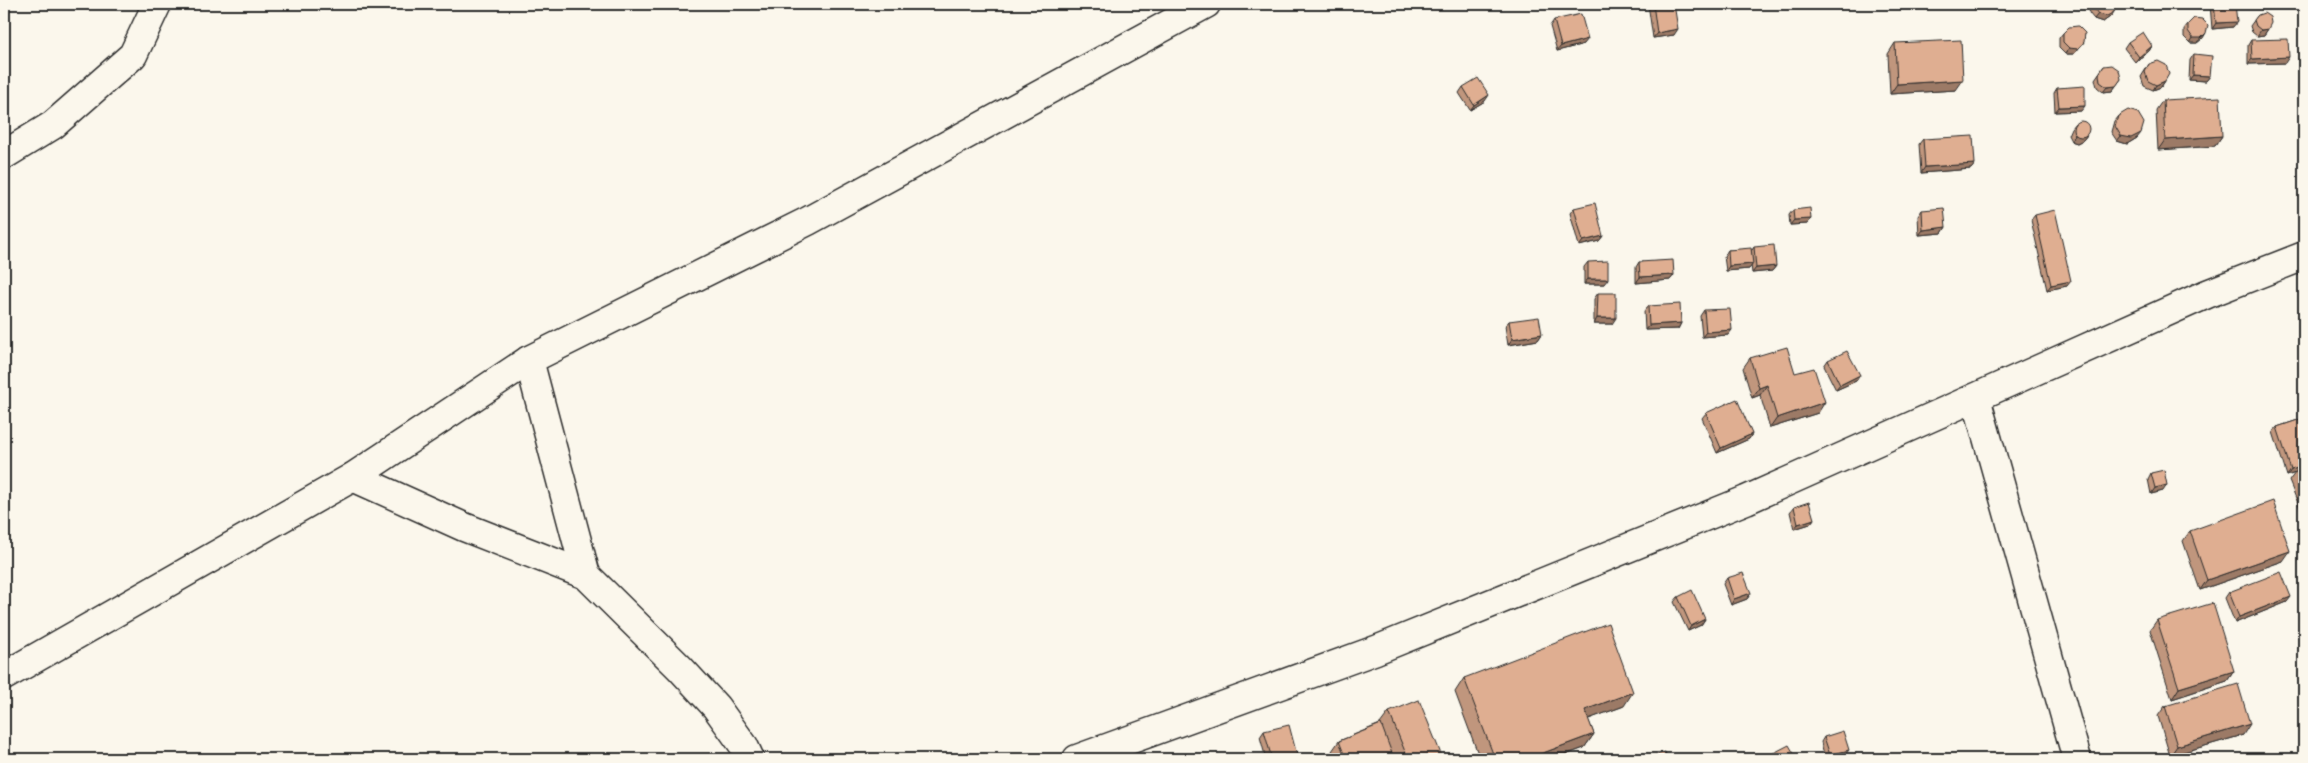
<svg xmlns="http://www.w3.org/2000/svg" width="2308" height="763" font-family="Dekko,sans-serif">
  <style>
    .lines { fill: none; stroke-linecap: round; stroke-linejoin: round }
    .minor-casing { stroke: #2b2b2b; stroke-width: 31 }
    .minor { stroke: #fbf7ec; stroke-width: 28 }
    .wall { fill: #c0967d; stroke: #2b2b2b }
    .shaded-wall { fill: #9c7a66; stroke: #2b2b2b }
    .building { fill: #dfae91; stroke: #2b2b2b }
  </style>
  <rect width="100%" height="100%" fill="#fbf7ec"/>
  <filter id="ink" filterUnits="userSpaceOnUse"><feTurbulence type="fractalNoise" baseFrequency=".02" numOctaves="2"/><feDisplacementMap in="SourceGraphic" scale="10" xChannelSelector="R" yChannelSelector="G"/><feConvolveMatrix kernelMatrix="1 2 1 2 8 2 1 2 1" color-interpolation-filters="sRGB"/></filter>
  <g filter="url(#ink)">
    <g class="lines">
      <defs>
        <g id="minor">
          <path d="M4,155L53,125L133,55L157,4"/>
          <path d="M529,360L586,575"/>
          <path d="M1976,398L2077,759"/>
          <path d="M353,477L464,527L586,575L680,668L716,707L744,746L750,759"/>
          <path d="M4,676L353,477L529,360L808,221L1206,4"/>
          <path d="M1077,759L1376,650L1746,500L2207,294L2304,256"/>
        </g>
      </defs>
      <use href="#minor" class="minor-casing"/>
      <use href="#minor" class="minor"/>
    </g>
    <g class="wall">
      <path d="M1648,4H1674V35L1653,38Z"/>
      <path d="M2091,4H2115L2114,12L2110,17L2103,22L2094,19L2089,13Z"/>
      <path d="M2210,4H2235L2233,27L2212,29Z"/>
      <path d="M2258,15L2268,29L2264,35L2257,36L2252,32L2250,26Z"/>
      <path d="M1554,20L1584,44L1557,51L1550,26Z"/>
      <path d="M2188,24L2203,38L2197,43H2190L2184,37V29Z"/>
      <path d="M2063,33L2084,42L2074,54H2065L2059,48V38Z"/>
      <path d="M2251,40L2285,63L2248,64V45Z"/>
      <path d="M2128,42L2152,46L2149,51L2135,62L2124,48Z"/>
      <path d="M1895,43L1956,90L1890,94L1888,54Z"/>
      <path d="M2194,54L2210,76L2206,81L2189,80L2190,60Z"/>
      <path d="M2149,64L2165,81L2161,87L2153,90L2144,86L2141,77Z"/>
      <path d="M2104,66L2121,79L2112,91L2103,92L2097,87L2095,79Z"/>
      <path d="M1463,87L1485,101L1470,110L1459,93Z"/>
      <path d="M2057,88L2081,111L2055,112L2054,93Z"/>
      <path d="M2163,100L2222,136L2215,146L2158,150L2156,110Z"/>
      <path d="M2118,116L2137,138L2127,144L2117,141L2111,132L2114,121Z"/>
      <path d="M2075,123L2087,135L2083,140L2077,143L2071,141L2068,135L2071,128Z"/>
      <path d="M1923,139L1975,164L1971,169L1921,173L1919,144Z"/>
      <path d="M1574,208L1603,236L1599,241L1579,246L1570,213Z"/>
      <path d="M1793,210L1807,224L1790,225L1789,215Z"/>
      <path d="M1922,210L1946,227L1942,233L1919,235L1918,216Z"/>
      <path d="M2035,215L2067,286L2047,290L2031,220Z"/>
      <path d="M1754,247L1776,266L1772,271L1752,273L1751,265L1749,269L1726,271L1724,256L1728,250H1752Z"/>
      <path d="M1588,262L1604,284H1584V267Z"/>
      <path d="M1639,262L1674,275L1670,280L1636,283V267Z"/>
      <path d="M1598,293L1612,324H1594V299Z"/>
      <path d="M1648,306L1681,323L1678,329L1645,330L1644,311Z"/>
      <path d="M1704,310L1728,335L1702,337L1700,316Z"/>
      <path d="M1509,321L1542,334L1538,340L1508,345L1505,326Z"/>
      <path d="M1750,358L1795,373L1818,413L1770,428L1760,395L1752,398L1743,368Z"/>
      <path d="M1828,360L1860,375L1856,381L1836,390L1824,366Z"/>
      <path d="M1706,413L1752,434L1749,439L1717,453L1702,418Z"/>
      <path d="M2304,418V518L2289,481L2295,473L2287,476L2273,432L2277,427Z"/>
      <path d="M2151,473L2163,491L2151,494L2148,479Z"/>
      <path d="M1794,507L1814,519L1810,524L1794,529L1790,512Z"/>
      <path d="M2190,531L2283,561L2200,590L2183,541Z"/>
      <path d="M1727,578L1751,593L1747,599L1731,605L1723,584Z"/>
      <path d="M2229,592L2287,602L2235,623L2225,598Z"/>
      <path d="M1678,597L1705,619L1701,625L1688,631L1674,602Z"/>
      <path d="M2157,620L2234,671L2227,681L2172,699L2150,630Z"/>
      <path d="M1464,678L1624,706L1588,719L1594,734L1584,748L1554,759H1480L1455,692Z"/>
      <path d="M2165,706L2243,735L2170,756L2158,716Z"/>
      <path d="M1389,712L1443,759H1335L1332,751L1339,741L1380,724Z"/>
      <path d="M1264,731L1298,759H1266L1260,737Z"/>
      <path d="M1824,737L1845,755L1831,759H1825L1821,742Z"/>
    </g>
    <g class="shaded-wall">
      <path d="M2114,12L2110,17L2103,22L2094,19L2098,14Z"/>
      <path d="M2237,22L2233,27L2212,29L2216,23Z"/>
      <path d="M1678,29L1674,35L1653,38L1657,33Z"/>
      <path d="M2268,29L2264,35L2257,36L2261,30Z"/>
      <path d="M2206,33L2203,38L2197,43H2190L2193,38Z"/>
      <path d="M1588,39L1584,44L1557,51L1561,46Z"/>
      <path d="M2084,42L2074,54H2065L2069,48Z"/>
      <path d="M2152,46L2149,51L2135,62L2139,57Z"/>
      <path d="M2289,57L2285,63L2248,64L2252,59Z"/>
      <path d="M2193,75L2210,76L2206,81L2189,80Z"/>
      <path d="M1963,80L1956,90L1890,94L1897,84Z"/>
      <path d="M2165,81L2161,87L2153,90L2156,85Z"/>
      <path d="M2116,86L2112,91L2103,92L2107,87Z"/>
      <path d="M1489,95L1485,101L1470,110L1474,105Z"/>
      <path d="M2085,106L2081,111L2055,112L2059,107Z"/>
      <path d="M2141,133L2137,138L2127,144L2117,141L2121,136Z"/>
      <path d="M2075,135H2087L2083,140L2077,143L2071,141Z"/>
      <path d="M2222,136L2215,146L2158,150L2165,140Z"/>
      <path d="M1975,164L1971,169L1921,173L1925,167Z"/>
      <path d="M1811,219L1807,224L1790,225L1794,220Z"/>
      <path d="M1946,227L1942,233L1919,235L1923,230Z"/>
      <path d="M1603,236L1599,241L1579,246L1583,241Z"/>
      <path d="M1753,264L1749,269L1726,271L1729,266Z"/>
      <path d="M1776,266L1772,271L1752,273L1756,268Z"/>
      <path d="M1674,275L1670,280L1636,283L1640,277Z"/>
      <path d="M1588,279H1608L1604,284H1584Z"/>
      <path d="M2071,281L2067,286L2047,290L2051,285Z"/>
      <path d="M1597,318H1616L1612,324H1594Z"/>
      <path d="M1681,323L1678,329L1645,330L1649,325Z"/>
      <path d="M1732,330L1728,335L1702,337L1706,332Z"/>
      <path d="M1542,334L1538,340L1508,345L1512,339Z"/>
      <path d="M1860,375L1856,381L1836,390L1840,385Z"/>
      <path d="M1767,385L1760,395L1752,398L1759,388Z"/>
      <path d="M1825,402L1818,413L1770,428L1777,418Z"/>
      <path d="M1752,434L1749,439L1717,453L1721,448Z"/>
      <path d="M2304,466V470H2297L2295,473L2287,476L2291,470Z"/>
      <path d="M2167,485L2163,491L2151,494L2155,488Z"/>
      <path d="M1814,519L1810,524L1794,529L1798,524Z"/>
      <path d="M2290,551L2283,561L2200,590L2207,580Z"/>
      <path d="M1751,593L1747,599L1731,605L1734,599Z"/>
      <path d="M2291,597L2287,602L2235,623L2239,617Z"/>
      <path d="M1705,619L1701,625L1688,631L1691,626Z"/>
      <path d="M2234,671L2227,681L2172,699L2179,688Z"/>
      <path d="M1633,692L1624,706L1575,724L1585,710Z"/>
      <path d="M2250,724L2243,735L2170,756L2177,746Z"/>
      <path d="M1594,734L1584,748L1554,759H1527Z"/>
      <path d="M1849,750L1845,755L1831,759H1827L1830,755Z"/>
    </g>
    <g class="building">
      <path d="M1653,4H1674L1678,29L1657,33Z"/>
      <path d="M2094,4H2115L2114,12L2107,16L2098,14L2093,7Z"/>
      <path d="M2214,4H2235L2237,22L2216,23Z"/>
      <path d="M2264,13L2270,17L2271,23L2268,29L2261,30L2256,26L2254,20L2258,15Z"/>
      <path d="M1581,14L1588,39L1561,46L1554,20Z"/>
      <path d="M2194,18L2202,19L2208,25L2206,33L2201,38H2193L2188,31V24Z"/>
      <path d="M2078,26L2085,33L2084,42L2078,49L2069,48L2063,42V33L2069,27Z"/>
      <path d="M2143,32L2152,46L2139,57L2128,42Z"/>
      <path d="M2288,39L2289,57L2252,59L2251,40Z"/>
      <path d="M1961,40L1963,80L1897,84L1895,43Z"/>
      <path d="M2194,54L2212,56L2210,76L2193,75Z"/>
      <path d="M2158,61L2166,65L2169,74L2165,81L2156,85L2148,81L2145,72L2149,64Z"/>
      <path d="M2112,65L2119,70L2121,79L2116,86L2107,87L2100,82L2099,74L2104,66Z"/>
      <path d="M1478,78L1489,95L1474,105L1463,87Z"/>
      <path d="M2085,86V106L2059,107L2057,88Z"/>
      <path d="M2220,97L2222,136L2165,140L2163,100Z"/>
      <path d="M2128,110L2138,113L2144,123L2141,133L2131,138L2121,136L2115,126L2118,116Z"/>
      <circle cx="2081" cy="129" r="8"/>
      <path d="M1973,136L1975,164L1925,167L1923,139Z"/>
      <path d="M1595,203L1603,236L1583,241L1574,208Z"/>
      <path d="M1810,208L1811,219L1794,220L1793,210Z"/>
      <path d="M1944,208L1946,227L1923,230L1922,210Z"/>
      <path d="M2055,210L2071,281L2051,285L2035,215Z"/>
      <path d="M1774,245L1776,266L1756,268L1754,247Z"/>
      <path d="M1751,248L1753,264L1729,266L1728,250Z"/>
      <path d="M1673,260L1674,275L1640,277L1639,262Z"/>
      <path d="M1608,261V279H1588V262Z"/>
      <path d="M1598,293H1616V318H1597Z"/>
      <path d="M1680,304L1681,323L1649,325L1648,306Z"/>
      <path d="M1730,309L1732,330L1706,332L1704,310Z"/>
      <path d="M1539,317L1542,334L1512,339L1509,321Z"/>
      <path d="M1787,347L1795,373L1814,368L1825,402L1777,418L1767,385L1759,388L1750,358Z"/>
      <path d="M1847,351L1860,375L1840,385L1828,360Z"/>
      <path d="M1737,399L1752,434L1721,448L1706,413Z"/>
      <path d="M2304,418V466L2291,470L2277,427Z"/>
      <path d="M2304,468V490L2297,470Z"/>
      <path d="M2164,470L2167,485L2155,488L2151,473Z"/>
      <path d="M2273,501L2290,551L2207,580L2190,531Z"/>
      <path d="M1809,502L1814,519L1798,524L1794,507Z"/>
      <path d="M2281,572L2291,597L2239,617L2229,592Z"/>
      <path d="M1743,573L1751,593L1734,599L1727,578Z"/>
      <path d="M1692,590L1705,619L1691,626L1678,597Z"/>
      <path d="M2213,603L2234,671L2179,688L2157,620Z"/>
      <path d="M1608,623L1633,692L1585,710L1594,734L1527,759H1495L1464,678Z"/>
      <path d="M2238,684L2250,724L2177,746L2165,706Z"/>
      <path d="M1419,700L1443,759H1408L1389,712Z"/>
      <path d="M1381,724L1394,759H1346L1339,741Z"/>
      <path d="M1289,725L1298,759H1272L1264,731Z"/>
      <path d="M1843,731L1849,750L1830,755L1824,737Z"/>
      <path d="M1789,745L1797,759H1762Z"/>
      <path d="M4,746L11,759H4Z"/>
      <path d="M1665,752L1668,759H1646Z"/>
    </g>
  </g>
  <rect width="2308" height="763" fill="none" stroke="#fbf7ec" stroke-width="20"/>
  <rect x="10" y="10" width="2288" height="743" fill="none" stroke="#2b2b2b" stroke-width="2" filter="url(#ink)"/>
</svg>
